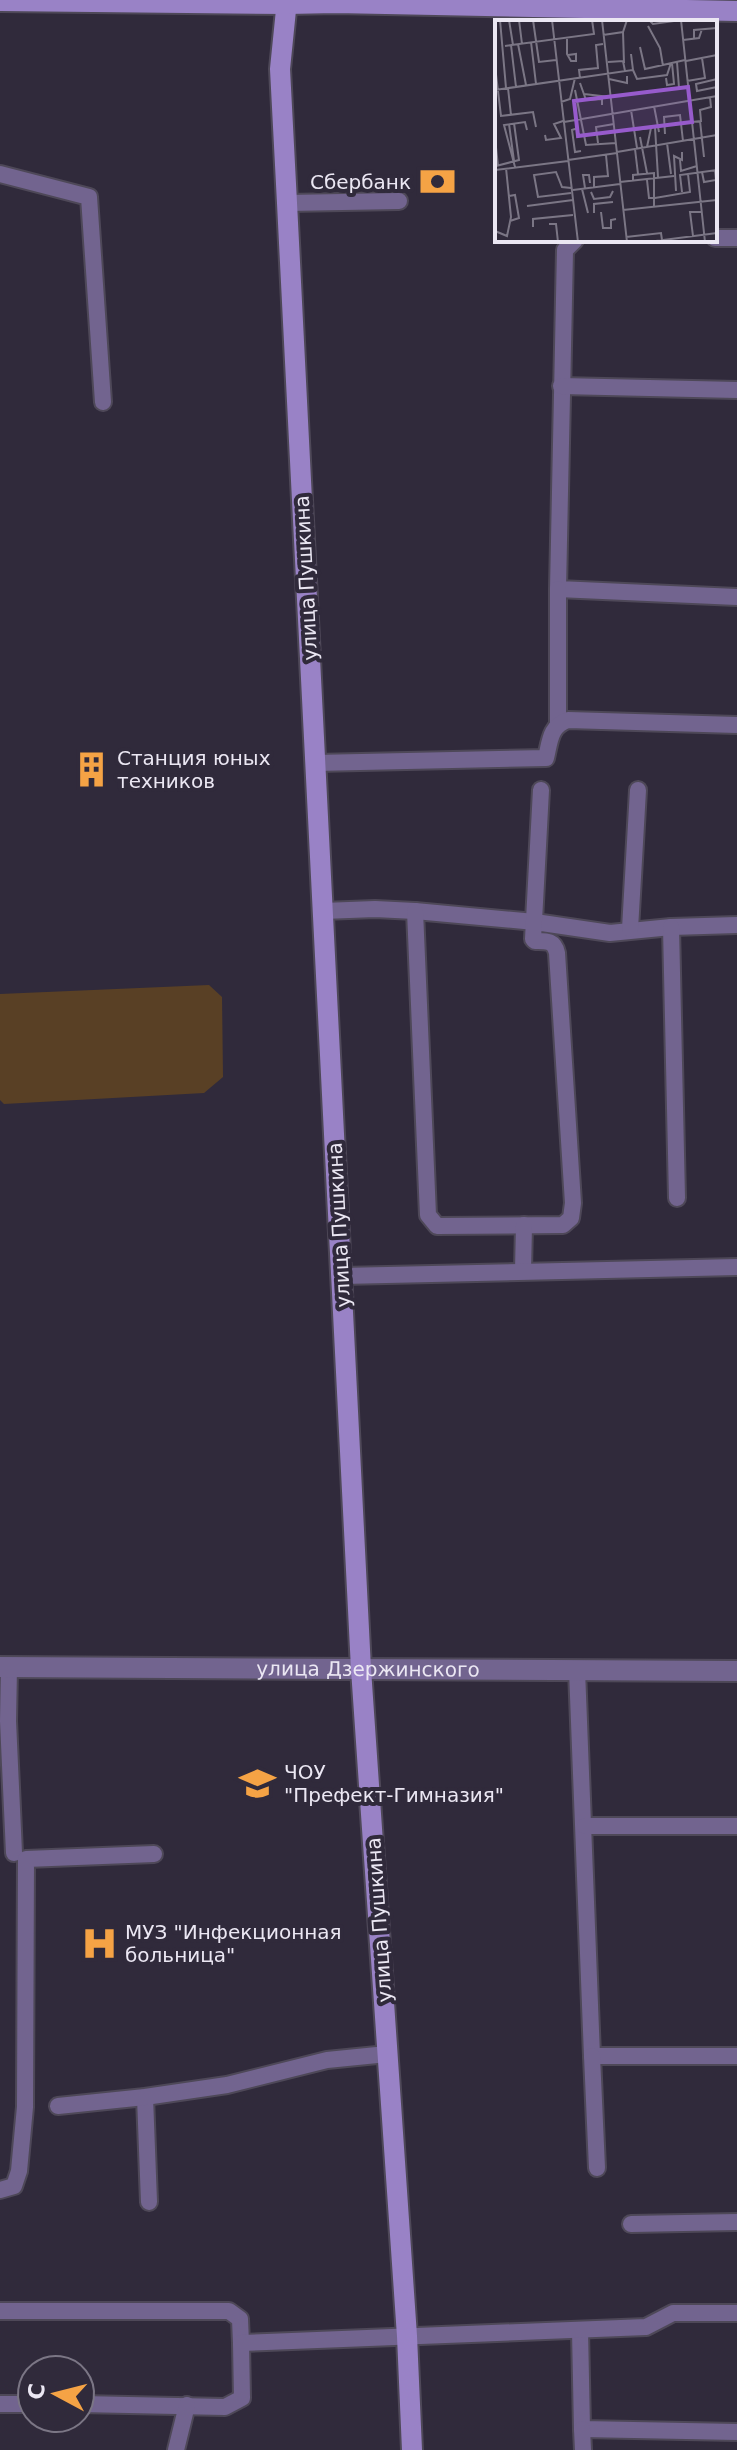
<svg xmlns="http://www.w3.org/2000/svg" width="737" height="2450" font-family="'DejaVu Sans',sans-serif">
  <style>
    .green { fill: #594025 }
    .lines { fill: none; stroke-linecap: round; stroke-linejoin: round }
    .lane-casing { stroke: #4e4858; stroke-width: 20 }
    .street-casing { stroke: #4e4858; stroke-width: 24 }
    .secondary-casing { stroke: #4e4858; stroke-width: 24 }
    .lane { stroke: #72648f; stroke-width: 16 }
    .street { stroke: #72648f; stroke-width: 20 }
    .secondary { stroke: #9982c6; stroke-width: 20 }
    .labels { text-anchor: middle; stroke-width: 8; stroke-linejoin: round; paint-order: stroke }
    .poi-label { font-size: 20px; fill: #ebe7f3; stroke: #302a3b; text-anchor: start }
    .street-label { font-size: 20px; fill: #ebe7f3; stroke: #302a3b }
    .inset-road { fill: none; stroke: #7b7685; stroke-width: 2 }
    .view { fill: #975bcc; fill-opacity: 0.15; stroke: #975bcc; stroke-width: 4 }
    .inset-edge { fill: none; stroke: #ebe7f3; stroke-width: 4 }
  </style>
  <rect width="100%" height="100%" fill="#302a3b"/>
  <path class="green" d="M209,985L222,997L223,1077L204,1093L4,1104L0,1100V994Z"/>
  <g class="lines">
    <defs>
      <g id="lane">
        <path d="M0,174L89,197L103,402"/>
        <path d="M287,203L399,201"/>
        <path d="M715,238H737"/>
        <path d="M575,240L565,250L558,589L737,597"/>
        <path d="M561,386L737,390"/>
        <path d="M558,723V589"/>
        <path d="M315,763L546,758C550,741 550,726 568,720L737,725"/>
        <path d="M323,911L375,909L415,911L535,922L610,933L671,927L737,925"/>
        <path d="M415,911L428,1215L437,1226L563,1225L571,1218L573,1203L557,953C554,940 546,941 535,941L533,939L541,790"/>
        <path d="M671,927L677,1198"/>
        <path d="M630,929L638,790"/>
        <path d="M523,1271L524,1225"/>
        <path d="M342,1276L737,1267"/>
        <path d="M9,1667L8,1721L14,1853"/>
        <path d="M577,1670L592,2056H737"/>
        <path d="M585,1826H737"/>
        <path d="M592,2056L597,2168"/>
        <path d="M145,2097L149,2202"/>
        <path d="M58,2106L145,2097L227,2085L327,2060L387,2054"/>
        <path d="M0,2190L14,2186L19,2171L25,2107L26,1859L154,1854"/>
        <path d="M631,2224L737,2222"/>
        <path d="M0,2311H229L240,2319L241,2343"/>
        <path d="M580,2330L582,2429L737,2432"/>
        <path d="M0,2404H32"/>
        <path d="M80,2404L225,2407L242,2398L241,2343L646,2327L673,2313H737"/>
        <path d="M582,2429L583,2450"/>
        <path d="M176,2450L187,2405"/>
      </g>
      <g id="street">
        <path id="s1" d="M0,1667L737,1671"/>
      </g>
      <g id="secondary">
        <path d="M287,0L280,69L287,203L361,1669L407,2336L412,2450"/>
        <path d="M0,1L287,4L336,3L737,11"/>
      </g>
    </defs>
    <use href="#lane" class="lane-casing"/>
    <use href="#street" class="street-casing"/>
    <use href="#secondary" class="secondary-casing"/>
    <use href="#lane" class="lane"/>
    <use href="#street" class="street"/>
    <use href="#secondary" class="secondary"/>
  </g>
  <defs>
    <symbol id="bank-bare" viewBox="-9 -9 18 18"><path d="M-6-4H6V4H-6ZM0-2.3a2.3 2.3 0 1 0 0 4.6a2.3 2.3 0 1 0 0-4.6Z" fill="#f5a345" stroke="#302a3b" stroke-width="2.5" paint-order="stroke"/></symbol>
    <symbol id="building-bare" viewBox="-9 -9 18 18"><path d="M-4-6H4V6H1V3H-1V6H-4ZM-2.5-4.3h1.7v1.8h-1.7ZM.8-4.3h1.7v1.8H.8ZM-2.5-1h1.7V.8h-1.7ZM.8-1h1.7V.8H.8Z" fill="#f5a345" stroke="#302a3b" stroke-width="2.5" paint-order="stroke"/></symbol>
    <symbol id="school-bare" viewBox="-9 -9 18 18"><path d="M0-5L7-2L0 1L-7-2ZM-4 1L0 2.5L4 1V4Q0 6-4 4Z" fill="#f5a345" stroke="#302a3b" stroke-width="2.5" paint-order="stroke"/></symbol>
    <symbol id="hospital-bare" viewBox="-9 -9 18 18"><path d="M-5-5h3v3.5h4V-5h3V5h-3V1.5h-4V5h-3Z" fill="#f5a345" stroke="#302a3b" stroke-width="2.5" paint-order="stroke"/></symbol>
  </defs>
  <g fill-rule="evenodd">
    <use href="#bank-bare" x="412" y="156" width="51" height="51"/>
    <use href="#building-bare" x="66" y="744" width="51" height="51"/>
    <use href="#school-bare" x="232" y="1758" width="51" height="51"/>
    <use href="#hospital-bare" x="74" y="1918" width="51" height="51"/>
  </g>
  <g class="labels">
    <g class="poi-label">
      <text x="411" y="189" text-anchor="end">Сбербанк</text>
      <text x="117" y="765">Станция юных<tspan x="117" dy="23">техников</tspan></text>
      <text x="284" y="1779">ЧОУ<tspan x="284" dy="23">"Префект-Гимназия"</tspan></text>
      <text x="125" y="1939">МУЗ "Инфекционная<tspan x="125" dy="23">больница"</tspan></text>
    </g>
    <g class="street-label">
      <text transform="translate(306 578) rotate(-93)" y="7">улица Пушкина</text>
      <text transform="translate(339 1225) rotate(-93)" y="7">улица Пушкина</text>
      <text dy="7" stroke="none"><textPath href="#s1" startOffset="368">улица Дзержинского</textPath></text>
      <text transform="translate(379 1920) rotate(-94)" y="7">улица Пушкина</text>
    </g>
  </g>
  <g transform="translate(495 20)">
    <rect width="222" height="222" fill="#302a3b"/>
    <path class="inset-road" d="M5,0L11,68M14,0L18,25M24,0L27,24M38,0L44,42L61,40M57,0L83,222M107,0L132,222M154,0L158,4L186,0M186,0L210,222M153,6L165,28L168,46M128,12L129,43M108,15L128,12L132,0M72,17V34L76,41H81V34L73,35M199,19V10L222,8M188,20L204,18L207,9M36,22L41,64M23,24L31,65M16,25L21,67M10,26L99,14L97,0M145,27L150,49L190,40M191,41L222,35M113,42L128,41L130,51M182,42L184,68L193,67M0,46L6,96L38,92L41,107M138,50L142,59L172,55L176,43M85,58L84,50L103,48L101,25L108,24M171,58L172,65L179,64L177,43M114,59L132,63V56M222,59L201,64L202,71L222,67M192,61L210,58L207,38M85,63L91,80L107,79V85M13,68L16,95M0,70L138,50L136,34M80,70L91,125L121,123M89,74L115,77M66,82L75,79L80,58M159,86L164,112M136,90L142,128M205,101L209,137M69,102L222,76M197,102L206,101L205,90L216,87L215,77M14,104L19,141M160,107L163,157M83,108L77,110L80,132L86,131M138,110L156,108L152,127M170,114L169,97L185,95L188,121M50,115L51,120L66,118L59,104L68,101M145,117L152,153M0,118L3,146M103,123L101,107L119,104M172,123L176,154M140,129L143,154M122,132L222,115M73,140L122,133M185,140L186,151L202,146M1,146L24,140L19,103M20,147L9,105L30,102L32,110M0,150L73,141M207,152L209,162L221,160L220,150M152,160L154,178H160L195,172L193,154M138,161V155L159,153V187M125,162L179,156M99,167V157L113,156L111,135M76,168L67,167L61,152L39,155L43,177L76,173M90,168L88,155H94L95,163M87,169L93,193M78,170L125,164M181,171L179,136L187,140V132M96,172L99,179L115,177L118,171M187,172L185,155L222,150M14,176L20,175L24,198L15,201M32,186L78,180M128,190L222,180M106,192L108,208H116V200L121,199M99,193V184L118,182M54,204H61L63,222M38,207V199L78,195M0,211L12,216L16,197L11,148M198,216L195,192H207M131,217L166,213L167,220M153,222L222,213"/>
    <path class="view" d="M193,67L197,102L83,116L79,81Z"/>
    <rect width="222" height="222" class="inset-edge"/>
  </g>
  <g transform="translate(56 2394) rotate(277)"><circle r="38" fill="#302a3b" stroke="#7b7685" stroke-width="2"/>
  <path d="M0-6L14 30L0 20L-14 30Z" fill="#f5a345"/>
  <text y="-12" font-size="22" font-weight="bold" text-anchor="middle" fill="#ebe7f3">С</text>
  </g>
</svg>
